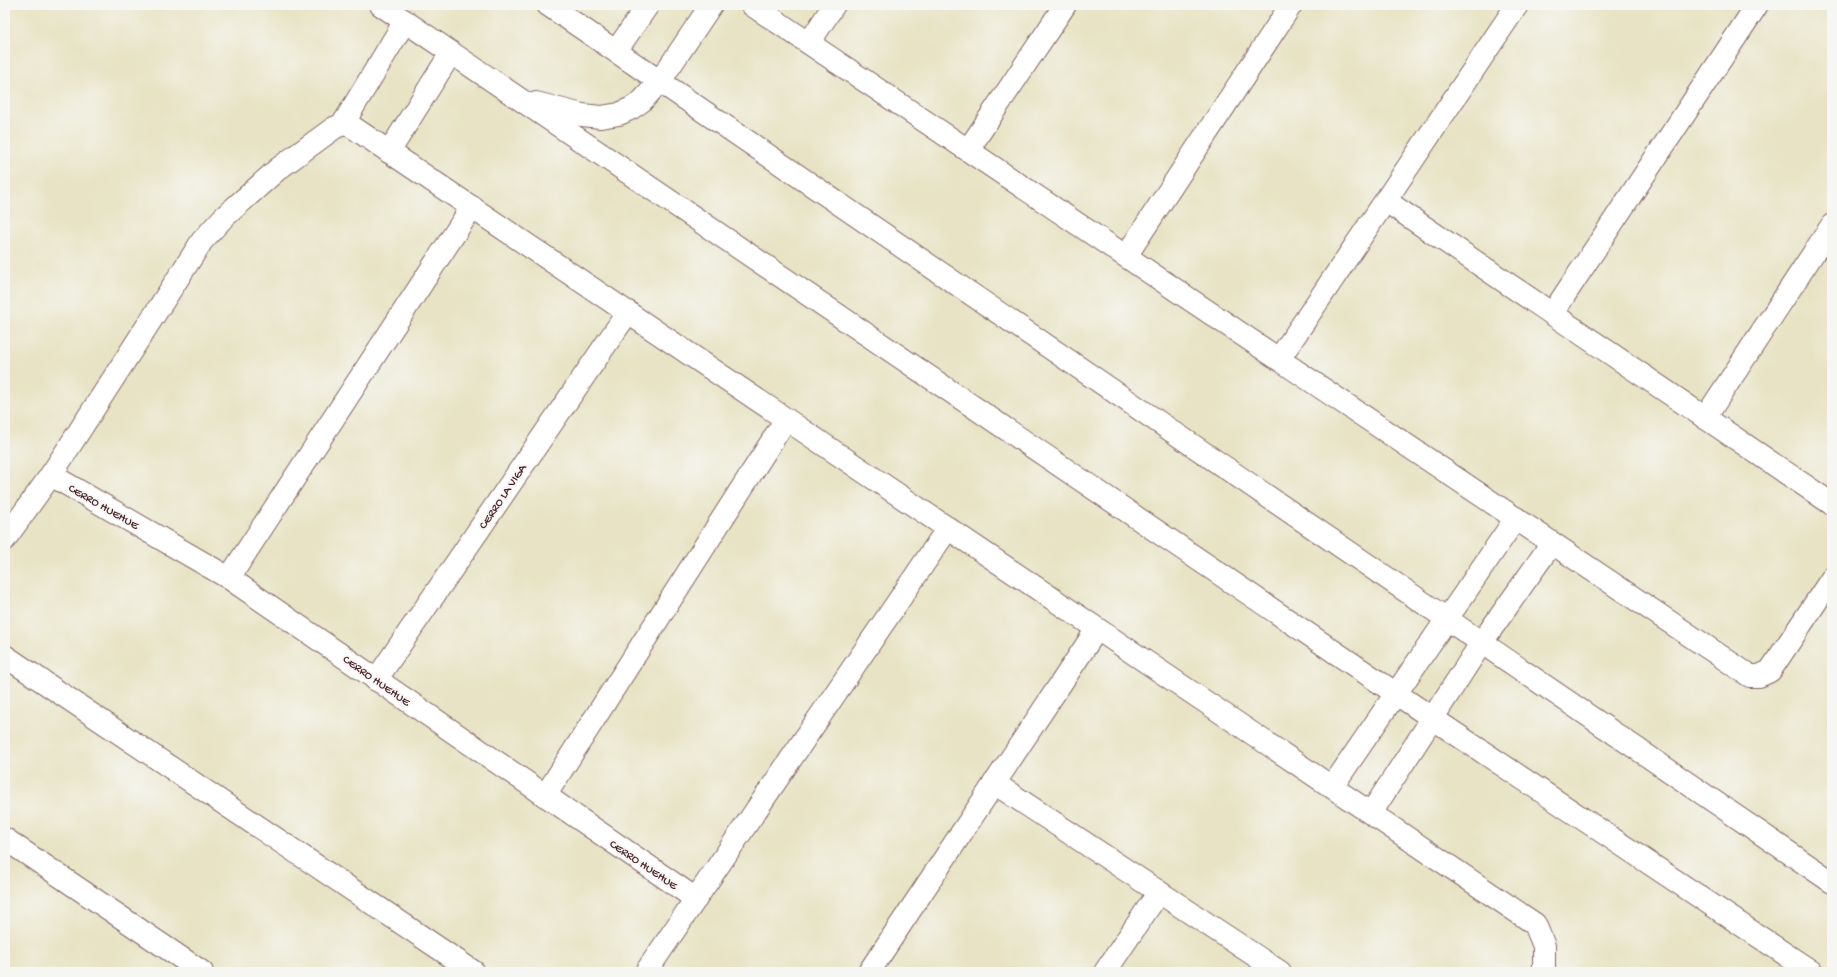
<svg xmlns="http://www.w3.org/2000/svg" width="1837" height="977" font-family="'Gochi Hand',sans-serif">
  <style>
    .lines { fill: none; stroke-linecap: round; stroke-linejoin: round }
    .minor-casing { stroke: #816461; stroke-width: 24 }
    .minor { stroke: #fff; stroke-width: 22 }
    .labels { text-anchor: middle; stroke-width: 4; stroke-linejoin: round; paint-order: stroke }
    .street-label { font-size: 12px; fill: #4a1f2b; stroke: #f6f6f2 }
  </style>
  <rect width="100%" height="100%" fill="#f6f6f2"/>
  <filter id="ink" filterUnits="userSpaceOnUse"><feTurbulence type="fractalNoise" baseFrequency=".025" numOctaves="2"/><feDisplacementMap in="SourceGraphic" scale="8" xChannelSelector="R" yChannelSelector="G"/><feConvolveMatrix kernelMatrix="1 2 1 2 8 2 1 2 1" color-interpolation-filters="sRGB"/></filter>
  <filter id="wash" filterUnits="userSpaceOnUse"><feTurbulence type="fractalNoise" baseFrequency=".012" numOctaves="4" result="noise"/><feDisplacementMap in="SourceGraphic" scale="16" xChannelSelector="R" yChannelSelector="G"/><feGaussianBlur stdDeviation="0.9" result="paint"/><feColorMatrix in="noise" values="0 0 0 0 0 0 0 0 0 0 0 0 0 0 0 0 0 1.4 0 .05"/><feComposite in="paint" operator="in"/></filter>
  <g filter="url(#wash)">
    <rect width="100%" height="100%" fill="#e8e3c4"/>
  </g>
  <g filter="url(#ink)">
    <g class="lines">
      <defs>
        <g id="minor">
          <path d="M381,5L1432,718L1812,972"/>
          <path d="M548,5L1832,882"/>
          <path d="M752,5L1750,676H1759L1770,671L1832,578"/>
          <path d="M809,43L834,5"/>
          <path d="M616,51L648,5"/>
          <path d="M536,103L582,115L601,117L619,114L632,108L642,101L660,81L711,5"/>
          <path d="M343,124L405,21"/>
          <path d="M968,150L1065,5"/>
          <path d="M389,152L451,53"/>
          <path d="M1386,201L1832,504"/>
          <path d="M1126,256L1291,5"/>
          <path d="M1552,314L1757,5"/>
          <path d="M1279,359L1517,5"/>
          <path d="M1705,418L1832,225"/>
          <path d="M51,475L229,578L696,899"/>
          <path d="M5,539L51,475L202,241L223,218L278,169L334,128L343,124L351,126L1535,924L1544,946V972"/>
          <path d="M229,578L472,207"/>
          <path d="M5,656L474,972"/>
          <path d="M376,680L628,312"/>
          <path d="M994,783L1280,972"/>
          <path d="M1332,787L1516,518"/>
          <path d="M545,796L786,419"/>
          <path d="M1371,813L1482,642L1552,543"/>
          <path d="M5,839L202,972"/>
          <path d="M646,972L948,528"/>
          <path d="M869,972L1097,629"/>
          <path d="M1105,972L1159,892"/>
        </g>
      </defs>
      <use href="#minor" class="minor-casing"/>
      <use href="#minor" class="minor"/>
    </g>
  </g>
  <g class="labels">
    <g class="street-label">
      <text transform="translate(502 496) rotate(-56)" y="4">CERRO LA VIGA</text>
      <text transform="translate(104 506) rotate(30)" y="4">CERRO HUEHUE</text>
      <text transform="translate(377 680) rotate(35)" y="4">CERRO HUEHUE</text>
      <text transform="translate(644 864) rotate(34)" y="4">CERRO HUEHUE</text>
    </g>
  </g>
  <rect width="1837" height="977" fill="none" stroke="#f6f6f2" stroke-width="20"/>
</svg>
